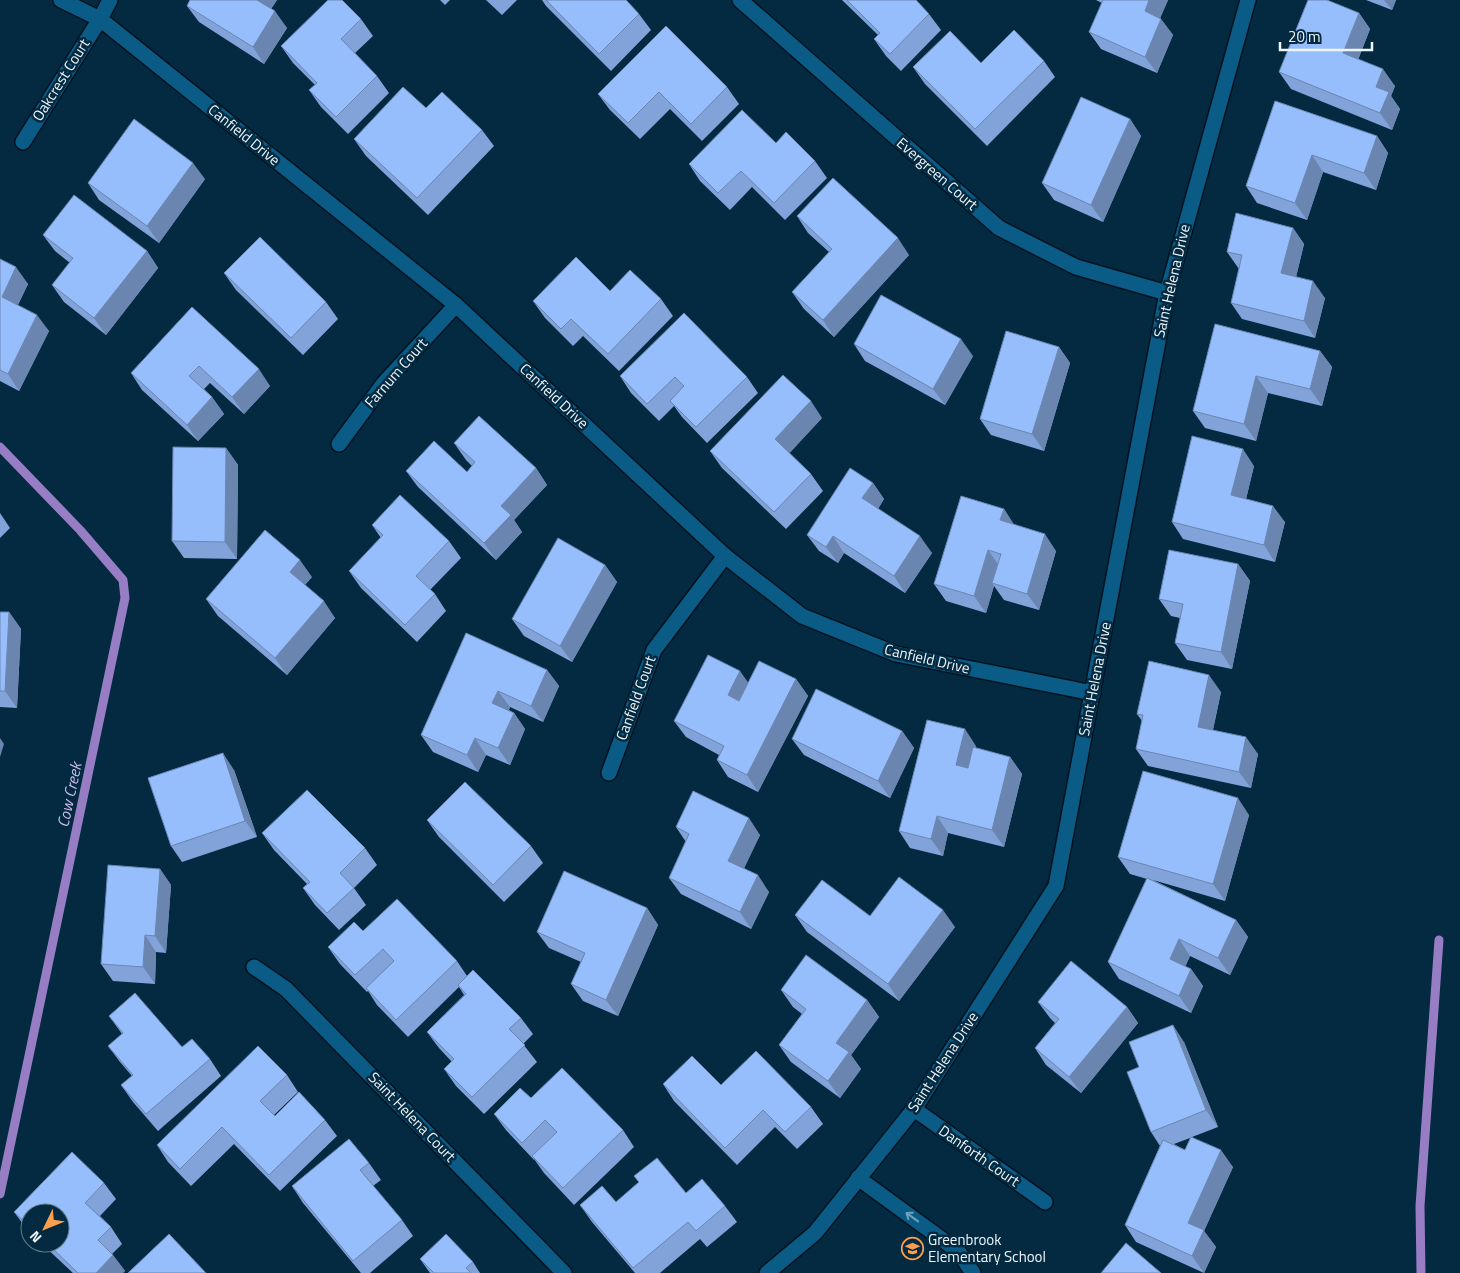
<svg xmlns="http://www.w3.org/2000/svg" width="1460" height="1273" font-family="'Titillium Web',sans-serif">
  <style>
    .lines { fill: none; stroke-linecap: round; stroke-linejoin: round }
    .stream { stroke: #977dc4; stroke-width: 9 }
    .minor-casing { stroke: #00121f; stroke-width: 18 }
    .minor { stroke: #0a5b85; stroke-width: 15 }
    .wall { fill: #82a3d9; fill-rule: evenodd }
    .shaded-wall { fill: #6a85b0 }
    .building { fill: #97befc; stroke: #6a85b0 }
    .oneway { stroke: #71a0ba }
    .labels { text-anchor: middle; stroke-width: 5; stroke-linejoin: round; paint-order: stroke }
    .street-label { font-size: 15px; fill: #eef5fa; stroke: #032a40 }
    .poi-label { font-size: 15px; fill: #eef5fa; stroke: #032a40; text-anchor: start }
    .water-label { font-size: 16px; font-style: italic; fill: #ccbbef; stroke: #032a40 }
  </style>
  <rect width="100%" height="100%" fill="#032a40"/>
  <g class="lines">
    <g class="stream">
      <path d="M0,447L80,530L123,580L125,598L0,1194"/>
      <path d="M1421,1273L1420,1206L1439,940"/>
    </g>
    <defs>
      <g id="minor">
        <path d="M61,0L100,19L456,305L725,556L802,616L896,654L1093,693"/>
        <path d="M740,0L999,228L1076,267L1167,293"/>
        <path d="M23,142L100,19L110,0"/>
        <path d="M339,444L384,383L456,305"/>
        <path d="M609,773L654,650L725,556"/>
        <path d="M254,967L286,989L564,1273"/>
        <path d="M914,1109L1045,1202"/>
        <path d="M858,1178L958,1251L973,1273"/>
        <path d="M767,1273L815,1233L914,1109L1056,886L1167,293L1248,0"/>
      </g>
    </defs>
    <use href="#minor" class="minor-casing"/>
    <use href="#minor" class="minor"/>
  </g>
  <g class="wall">
    <path d="M190,0H277L271,9L287,28L264,64L199,22L187,6Z"/>
    <path d="M440,0H450L445,5Z"/>
    <path d="M486,0H517L502,15Z"/>
    <path d="M542,0H626L639,14L651,30L611,71L546,6Z"/>
    <path d="M842,0H916L929,14L941,30L901,71L886,56L874,39L878,35Z"/>
    <path d="M1096,0H1168L1160,18L1173,35L1157,73L1101,49L1089,32L1102,3Z"/>
    <path d="M1366,0H1396L1392,10Z"/>
    <path d="M1359,13L1370,29L1358,60L1395,86L1391,96L1400,109L1392,130L1291,89L1279,72Z"/>
    <path d="M361,19L373,36L355,53L377,76L389,93L348,134L321,107L309,90L315,85L293,63L281,46Z"/>
    <path d="M1044,61L1055,77L987,146L925,84L913,67L981,63Z"/>
    <path d="M727,87L739,104L702,141L670,109L640,139L610,110L598,94Z"/>
    <path d="M1275,101L1377,136L1388,153L1376,190L1323,172L1307,220L1257,203L1246,186Z"/>
    <path d="M426,108L482,130L494,146L428,215L366,156L354,139Z"/>
    <path d="M1130,119L1141,136L1103,222L1054,200L1042,183Z"/>
    <path d="M776,143L815,161L827,178L785,220L752,187L730,210L700,181L689,164Z"/>
    <path d="M205,179L159,243L99,200L88,183Z"/>
    <path d="M797,216L909,255L834,337L804,309L792,292L829,252L808,233Z"/>
    <path d="M1293,228L1304,244L1296,277L1325,298L1315,338L1242,319L1231,303L1239,269L1227,252Z"/>
    <path d="M43,235L147,251L158,268L106,335L64,302L52,285L70,263L55,251Z"/>
    <path d="M0,259L28,284L18,305L49,331L19,391L0,381Z"/>
    <path d="M224,273L326,302L338,319L303,355L236,290Z"/>
    <path d="M610,291L661,299L673,316L619,371L583,336L573,346L545,318L533,301Z"/>
    <path d="M192,307L270,386L244,414L210,383L204,389L212,397L224,414L198,441L142,390L131,373Z"/>
    <path d="M1215,324L1320,351L1332,367L1322,406L1268,393L1256,441L1205,428L1193,411Z"/>
    <path d="M854,344L973,356L945,405L865,361Z"/>
    <path d="M1059,347L1070,363L1044,451L991,435L980,419Z"/>
    <path d="M620,376L747,377L758,393L707,443L682,417L674,406L659,421L631,393Z"/>
    <path d="M822,418L789,453L811,474L823,491L786,529L722,468L710,451Z"/>
    <path d="M454,443L536,468L547,485L514,520L522,532L496,560L418,487L406,471L467,472L472,466L466,460Z"/>
    <path d="M226,448L238,465L237,559L184,558L172,541Z"/>
    <path d="M1254,466L1246,499L1285,522L1275,562L1183,539L1172,522Z"/>
    <path d="M873,483L884,499L878,509L932,553L905,593L844,553L838,563L819,551L807,535Z"/>
    <path d="M1004,509L1014,525L1056,551L1039,610L1004,600L994,586L986,613L946,601L934,584Z"/>
    <path d="M0,513L10,528L0,538Z"/>
    <path d="M372,525L449,541L461,558L430,590L435,594L446,611L417,642L361,588L349,571L381,538Z"/>
    <path d="M1238,564L1250,581L1232,669L1187,660L1175,643L1180,618L1171,616L1159,599Z"/>
    <path d="M605,565L617,582L572,662L524,636L512,619Z"/>
    <path d="M312,577L305,585L335,618L287,675L218,616L206,599Z"/>
    <path d="M0,612H9L21,629L17,708L0,707Z"/>
    <path d="M466,633L547,670L559,686L543,722L510,707L509,710L514,713L525,729L510,765L486,755L478,772L433,752L421,735Z"/>
    <path d="M796,679L808,696L758,792L728,777L717,760L719,755L686,737L674,721L748,683Z"/>
    <path d="M1221,692L1213,730L1258,754L1251,788L1148,766L1136,749L1142,721L1137,714Z"/>
    <path d="M902,731L914,748L890,798L804,755L792,739Z"/>
    <path d="M976,746V748L1010,757L1022,774L1004,847L948,833L943,856L910,848L899,831Z"/>
    <path d="M234,770L257,837L182,862L171,846Z"/>
    <path d="M1249,815L1225,901L1153,880L1236,920L1248,937L1230,975L1190,956L1185,967L1191,969L1203,986L1191,1013L1119,979L1108,962L1147,879L1130,874L1118,857Z"/>
    <path d="M427,820L531,846L543,863L504,902L439,837Z"/>
    <path d="M676,827L760,835L744,868L769,892L751,929L681,894L669,878L686,842Z"/>
    <path d="M262,833L365,848L377,865L354,888L366,905L339,930L315,905L303,888L307,884L274,850Z"/>
    <path d="M160,869L171,885L166,953L156,952L155,984L113,981L101,964Z"/>
    <path d="M647,908L658,925L618,1016L583,1001L571,984L581,962L549,948L537,932Z"/>
    <path d="M795,915L870,916L955,927L899,1001L807,932Z"/>
    <path d="M363,931L457,961L467,976L521,1018L533,1034L523,1044L537,1062L484,1114L456,1086L444,1069L452,1062L439,1048L427,1032L464,995L459,987L408,1037L377,1005L368,991L367,992L340,964L328,947Z"/>
    <path d="M781,990L867,1000L879,1017L851,1055L861,1069L840,1098L791,1062L779,1045L802,1014L793,1007Z"/>
    <path d="M1038,1002L1127,1007L1138,1023L1081,1093L1046,1065L1035,1048L1055,1023L1050,1018Z"/>
    <path d="M109,1016L210,1059L221,1076L158,1131L133,1102L121,1085L132,1076L120,1062L108,1046L122,1034Z"/>
    <path d="M1184,1042L1218,1127L1192,1137L1233,1167L1204,1231L1216,1247L1204,1273L1136,1242L1125,1225L1160,1146L1151,1132L1139,1067ZM1190,1138L1185,1150L1174,1144Z"/>
    <path d="M287,1075L298,1092L274,1115L325,1120L337,1136L280,1191L234,1144L191,1186L168,1162L157,1145Z"/>
    <path d="M663,1084L721,1085L811,1107L823,1124L797,1149L775,1127L737,1165L674,1101Z"/>
    <path d="M531,1098L623,1130L634,1147L574,1205L544,1173L534,1159V1160L506,1130L494,1114Z"/>
    <path d="M369,1163L381,1180L373,1186L402,1220L413,1236L370,1273H361L303,1203L292,1186Z"/>
    <path d="M634,1176L725,1206L737,1222L707,1247L700,1239L660,1273H635L592,1222L580,1205L616,1202L639,1182Z"/>
    <path d="M104,1183L116,1199L100,1216L111,1227L122,1244L112,1254L125,1271L123,1273H73L41,1243H60L30,1213V1233L26,1228L14,1212Z"/>
    <path d="M420,1259L473,1262L480,1273H430Z"/>
  </g>
  <g class="shaded-wall">
    <path d="M256,0H277L267,15Z"/>
    <path d="M1149,0H1168L1156,28L1145,11Z"/>
    <path d="M1384,0H1396L1392,10Z"/>
    <path d="M275,11L287,28L264,64L253,47Z"/>
    <path d="M1359,13L1370,29L1354,70L1343,53Z"/>
    <path d="M1161,19L1173,35L1157,73L1145,57Z"/>
    <path d="M1383,69L1395,86L1391,96L1400,109L1392,130L1380,113L1376,87Z"/>
    <path d="M1130,119L1141,136L1103,222L1091,205Z"/>
    <path d="M1377,136L1388,153L1376,190L1364,173Z"/>
    <path d="M1312,155L1323,172L1307,220L1295,203Z"/>
    <path d="M193,163L205,179L159,243L147,226Z"/>
    <path d="M1293,228L1304,244L1293,290L1281,273Z"/>
    <path d="M898,238L909,255L834,337L823,320Z"/>
    <path d="M147,251L158,268L106,335L94,318Z"/>
    <path d="M16,267L28,284L13,313L2,297Z"/>
    <path d="M1313,281L1325,298L1315,338L1304,321Z"/>
    <path d="M37,315L49,331L19,391L8,374Z"/>
    <path d="M961,339L973,356L945,405L933,389Z"/>
    <path d="M1059,347L1070,363L1044,451L1032,434Z"/>
    <path d="M1320,351L1332,367L1322,406L1310,389Z"/>
    <path d="M259,369L270,386L244,414L232,397Z"/>
    <path d="M1256,376L1268,393L1256,441L1244,424Z"/>
    <path d="M212,397L224,414L198,441L187,425Z"/>
    <path d="M811,401L822,418L787,456L775,439Z"/>
    <path d="M226,448L238,465L237,559L225,542Z"/>
    <path d="M1243,449L1254,466L1243,512L1231,495Z"/>
    <path d="M536,468L547,485L514,520L522,532L496,560L484,543L501,506Z"/>
    <path d="M873,483L884,499L874,515L862,498Z"/>
    <path d="M1273,506L1285,522L1275,562L1264,545Z"/>
    <path d="M1004,509L1015,526L1000,520Z"/>
    <path d="M1045,534L1056,551L1039,610L1027,594Z"/>
    <path d="M833,536L844,553L838,563L826,547Z"/>
    <path d="M920,536L932,553L905,593L894,576Z"/>
    <path d="M988,550L1000,567L992,583L994,586L986,613L974,596Z"/>
    <path d="M300,560L312,577L301,589L290,572Z"/>
    <path d="M1238,564L1250,581L1232,669L1221,652Z"/>
    <path d="M605,565L617,582L572,662L560,646Z"/>
    <path d="M324,601L335,618L287,675L275,658Z"/>
    <path d="M9,612L21,629L17,708L5,691Z"/>
    <path d="M547,670L559,686L543,722L531,706Z"/>
    <path d="M740,671L752,688L740,712L728,695Z"/>
    <path d="M1209,675L1221,692L1210,743L1198,727Z"/>
    <path d="M796,679L808,696L758,792L747,775Z"/>
    <path d="M498,691L510,707L504,720L492,703Z"/>
    <path d="M514,713L525,729L510,765L498,748Z"/>
    <path d="M965,729L976,746L968,782L956,765Z"/>
    <path d="M902,731L914,748L890,798L878,781Z"/>
    <path d="M1246,737L1258,754L1251,788L1239,772Z"/>
    <path d="M0,738L4,744L0,757Z"/>
    <path d="M475,738L486,755L478,772L467,755Z"/>
    <path d="M223,753L234,770L257,837L245,821Z"/>
    <path d="M1010,757L1022,774L1004,847L992,830Z"/>
    <path d="M1238,798L1249,815L1225,901L1213,884Z"/>
    <path d="M937,816L948,833L943,856L931,839Z"/>
    <path d="M749,818L760,835L740,877L728,861Z"/>
    <path d="M160,869L171,885L166,953L155,936Z"/>
    <path d="M758,875L769,892L751,929L740,912Z"/>
    <path d="M647,908L658,925L618,1016L606,1000Z"/>
    <path d="M943,910L955,927L899,1001L888,984Z"/>
    <path d="M1236,920L1248,937L1230,975L1218,958Z"/>
    <path d="M145,935L156,952L155,984L143,967Z"/>
    <path d="M1179,939L1190,956L1181,976L1170,959Z"/>
    <path d="M1191,969L1203,986L1191,1013L1179,996Z"/>
    <path d="M867,1000L879,1017L851,1055L861,1069L840,1098L828,1081L836,1043Z"/>
    <path d="M1127,1007L1138,1023L1081,1093L1069,1077Z"/>
    <path d="M1173,1025L1184,1042L1218,1127L1206,1110Z"/>
    <path d="M1221,1150L1233,1167L1204,1231L1216,1247L1204,1273L1192,1256L1188,1223Z"/>
    <path d="M113,1255L125,1271L123,1273H96Z"/>
  </g>
  <g class="building">
    <path d="M190,0H257L275,11L253,47L187,6Z"/>
    <path d="M328,0H342L361,19L341,39L377,76L336,117L309,90L317,83L281,46Z"/>
    <path d="M546,0H626L639,14L599,54Z"/>
    <path d="M847,0H916L929,14L890,54L874,39L880,33Z"/>
    <path d="M1103,0H1149L1145,11L1161,19L1145,57L1089,32Z"/>
    <path d="M1308,0H1327L1359,13L1343,53L1383,69L1376,87L1389,92L1380,113L1279,72Z"/>
    <path d="M666,26L727,87L691,124L659,92L628,123L598,94Z"/>
    <path d="M1014,30L1044,61L975,129L913,67L950,31L981,63Z"/>
    <path d="M403,87L426,108L442,92L482,130L417,198L354,139Z"/>
    <path d="M1081,97L1130,119L1091,205L1042,183Z"/>
    <path d="M1275,101L1377,136L1364,173L1312,155L1295,203L1246,186Z"/>
    <path d="M742,110L776,143L786,132L815,161L774,203L741,171L718,193L689,164Z"/>
    <path d="M134,119L193,163L147,226L88,183Z"/>
    <path d="M833,178L898,238L823,320L792,292L832,249L797,216Z"/>
    <path d="M74,195L147,251L94,318L52,285L73,258L43,235Z"/>
    <path d="M1236,213L1293,228L1281,273L1313,281L1304,321L1231,303L1242,255L1227,252Z"/>
    <path d="M260,237L326,302L291,338L224,273Z"/>
    <path d="M576,257L610,291L630,270L661,299L608,354L571,319L561,329L533,301Z"/>
    <path d="M0,259L16,267L2,297L37,315L8,374L0,370Z"/>
    <path d="M881,295L961,339L933,389L854,344Z"/>
    <path d="M192,307L259,369L232,397L199,366L189,376L212,397L187,425L131,373Z"/>
    <path d="M684,313L747,377L696,427L670,401L684,386L675,377L647,404L620,376Z"/>
    <path d="M1215,324L1320,351L1310,389L1256,376L1244,424L1193,411Z"/>
    <path d="M1006,331L1059,347L1032,434L980,419Z"/>
    <path d="M783,375L811,401L775,439L811,474L774,512L710,451Z"/>
    <path d="M479,416L536,468L501,506L511,515L484,543L406,471L434,441L467,472L475,462L454,443Z"/>
    <path d="M1192,436L1243,449L1231,495L1273,506L1264,545L1172,522Z"/>
    <path d="M173,447L226,448L225,542L172,541Z"/>
    <path d="M850,468L873,483L862,498L920,536L894,576L833,536L826,547L807,535Z"/>
    <path d="M400,495L449,541L416,576L435,594L405,625L349,571L383,535L372,525Z"/>
    <path d="M961,496L1004,509L1000,520L1045,534L1027,594L992,583L1001,554L988,550L974,596L934,584Z"/>
    <path d="M265,530L300,560L290,572L324,601L275,658L206,599Z"/>
    <path d="M558,538L605,565L560,646L512,619Z"/>
    <path d="M1169,550L1238,564L1221,652L1175,643L1183,604L1159,599Z"/>
    <path d="M0,612H9L5,691H0Z"/>
    <path d="M466,633L547,670L531,706L498,691L492,703L514,713L498,748L475,738L467,755L421,735Z"/>
    <path d="M708,655L740,671L728,695L739,701L759,661L796,679L747,775L717,760L724,746L674,721Z"/>
    <path d="M1149,661L1209,675L1198,727L1246,737L1239,772L1136,749L1143,715L1137,714Z"/>
    <path d="M816,689L902,731L878,781L792,739Z"/>
    <path d="M927,720L965,729L956,765L968,768L973,747L1010,757L992,830L937,816L931,839L899,831Z"/>
    <path d="M223,753L245,821L171,846L148,778Z"/>
    <path d="M1143,771L1238,798L1213,884L1118,857Z"/>
    <path d="M465,782L531,846L493,885L427,820Z"/>
    <path d="M307,790L365,848L340,873L354,888L327,913L303,888L310,882L262,833Z"/>
    <path d="M693,791L749,818L728,861L758,875L740,912L669,878L689,834L676,827Z"/>
    <path d="M108,865L160,869L155,936L145,935L143,967L101,964Z"/>
    <path d="M564,871L647,908L606,1000L571,984L585,953L537,932Z"/>
    <path d="M899,877L943,910L888,984L795,915L822,880L870,916Z"/>
    <path d="M1147,878L1236,920L1218,958L1179,939L1170,959L1191,969L1179,996L1108,962Z"/>
    <path d="M397,899L457,961L396,1020L366,988L394,961L383,949L355,975L328,947L354,922L363,931Z"/>
    <path d="M806,955L867,1000L836,1043L849,1052L828,1081L779,1045L806,1009L781,990Z"/>
    <path d="M1071,961L1127,1007L1069,1077L1035,1048L1059,1019L1038,1002Z"/>
    <path d="M473,970L521,1018L509,1029L525,1045L472,1097L444,1069L454,1059L427,1032L466,994L458,985Z"/>
    <path d="M135,993L182,1047L192,1039L210,1059L146,1114L121,1085L133,1075L108,1046L123,1033L109,1016Z"/>
    <path d="M1173,1025L1206,1110L1151,1132L1127,1072L1139,1067L1129,1042Z"/>
    <path d="M258,1046L287,1075L260,1101L275,1116L299,1092L325,1120L269,1175L222,1127L180,1169L157,1145Z"/>
    <path d="M756,1051L811,1107L785,1132L763,1110L725,1148L663,1084L692,1056L721,1085Z"/>
    <path d="M562,1068L623,1130L563,1188L532,1156L557,1132L545,1120L522,1143L494,1114L520,1088L531,1098Z"/>
    <path d="M1191,1137L1221,1150L1188,1223L1204,1230L1192,1256L1125,1225L1163,1140L1185,1150Z"/>
    <path d="M349,1139L369,1163L360,1170L402,1220L353,1261L292,1186Z"/>
    <path d="M72,1152L104,1183L85,1203L111,1227L98,1240L113,1255L96,1273H78L47,1243H60V1213H30V1227L14,1212Z"/>
    <path d="M657,1158L686,1193L702,1179L725,1206L696,1231L688,1222L633,1268L580,1205L602,1186L616,1202L639,1182L634,1176Z"/>
    <path d="M169,1234L206,1273H128Z"/>
    <path d="M446,1234L473,1262L466,1268L471,1273H434L420,1259Z"/>
    <path d="M1126,1243L1161,1273H1101Z"/>
  </g>
  <defs><path id="oneway-shaft" d="M-6 0H5M1.5-3L5.5 0L1.5 3" fill="none" stroke-width="1.6" stroke-linecap="round" stroke-linejoin="round" transform="scale(1.25)"/></defs>
  <use class="oneway" href="#oneway-shaft" transform="translate(912 1217) rotate(-144)"/>
  <defs>
    <symbol id="school-ring" viewBox="-11 -11 22 22"><circle r="9.5" fill="#032a40" stroke="#fa9f4e" stroke-width="1.5"/><path d="M0-5L7-2L0 1L-7-2ZM-4 1L0 2.5L4 1V4Q0 6-4 4Z" fill="#fa9f4e"/></symbol>
  </defs>
  <g fill-rule="evenodd">
    <use href="#school-ring" x="900" y="1236" width="25" height="25"/>
  </g>
  <g class="labels">
    <g class="street-label">
      <text transform="translate(61 80) rotate(-58)" y="5">Oakcrest Court</text>
      <text transform="translate(244 135) rotate(39)" y="5">Canfield Drive</text>
      <text transform="translate(937 174) rotate(41)" y="5">Evergreen Court</text>
      <text transform="translate(1172 281) rotate(-77)" y="5">Saint Helena Drive</text>
      <text transform="translate(396 373) rotate(-49)" y="5">Farnum Court</text>
      <text transform="translate(554 396) rotate(43)" y="5">Canfield Drive</text>
      <text transform="translate(927 659) rotate(13)" y="5">Canfield Drive</text>
      <text transform="translate(1095 679) rotate(-79)" y="5">Saint Helena Drive</text>
      <text transform="translate(636 698) rotate(-70)" y="5">Canfield Court</text>
      <text transform="translate(943 1062) rotate(-57)" y="5">Saint Helena Drive</text>
      <text transform="translate(412 1117) rotate(46)" y="5">Saint Helena Court</text>
      <text transform="translate(979 1156) rotate(35)" y="5">Danforth Court</text>
    </g>
    <g class="poi-label">
      <text x="928" y="1245">Greenbrook<tspan x="928" dy="17">Elementary School</tspan></text>
    </g>
    <g class="water-label">
      <text transform="translate(69 795) rotate(-78)" y="6">Cow Creek</text>
    </g>
  </g>
  <g transform="translate(45 1228) rotate(227)"><circle r="24" fill="#032a40" stroke="#617b8a"/>
  <path d="M0-4L9 19L0 12L-9 19Z" fill="#fa9f4e"/>
  <text y="-8" font-size="14" font-weight="bold" text-anchor="middle" fill="#eef5fa">N</text>
  </g>
  <path d="M1280 42v8h92v-8" fill="none" stroke="#eef5fa" stroke-width="2.5"/>
  <text x="1288" y="42" font-size="15" fill="#eef5fa" stroke="#032a40" stroke-width="4" paint-order="stroke">20 m</text>
</svg>
